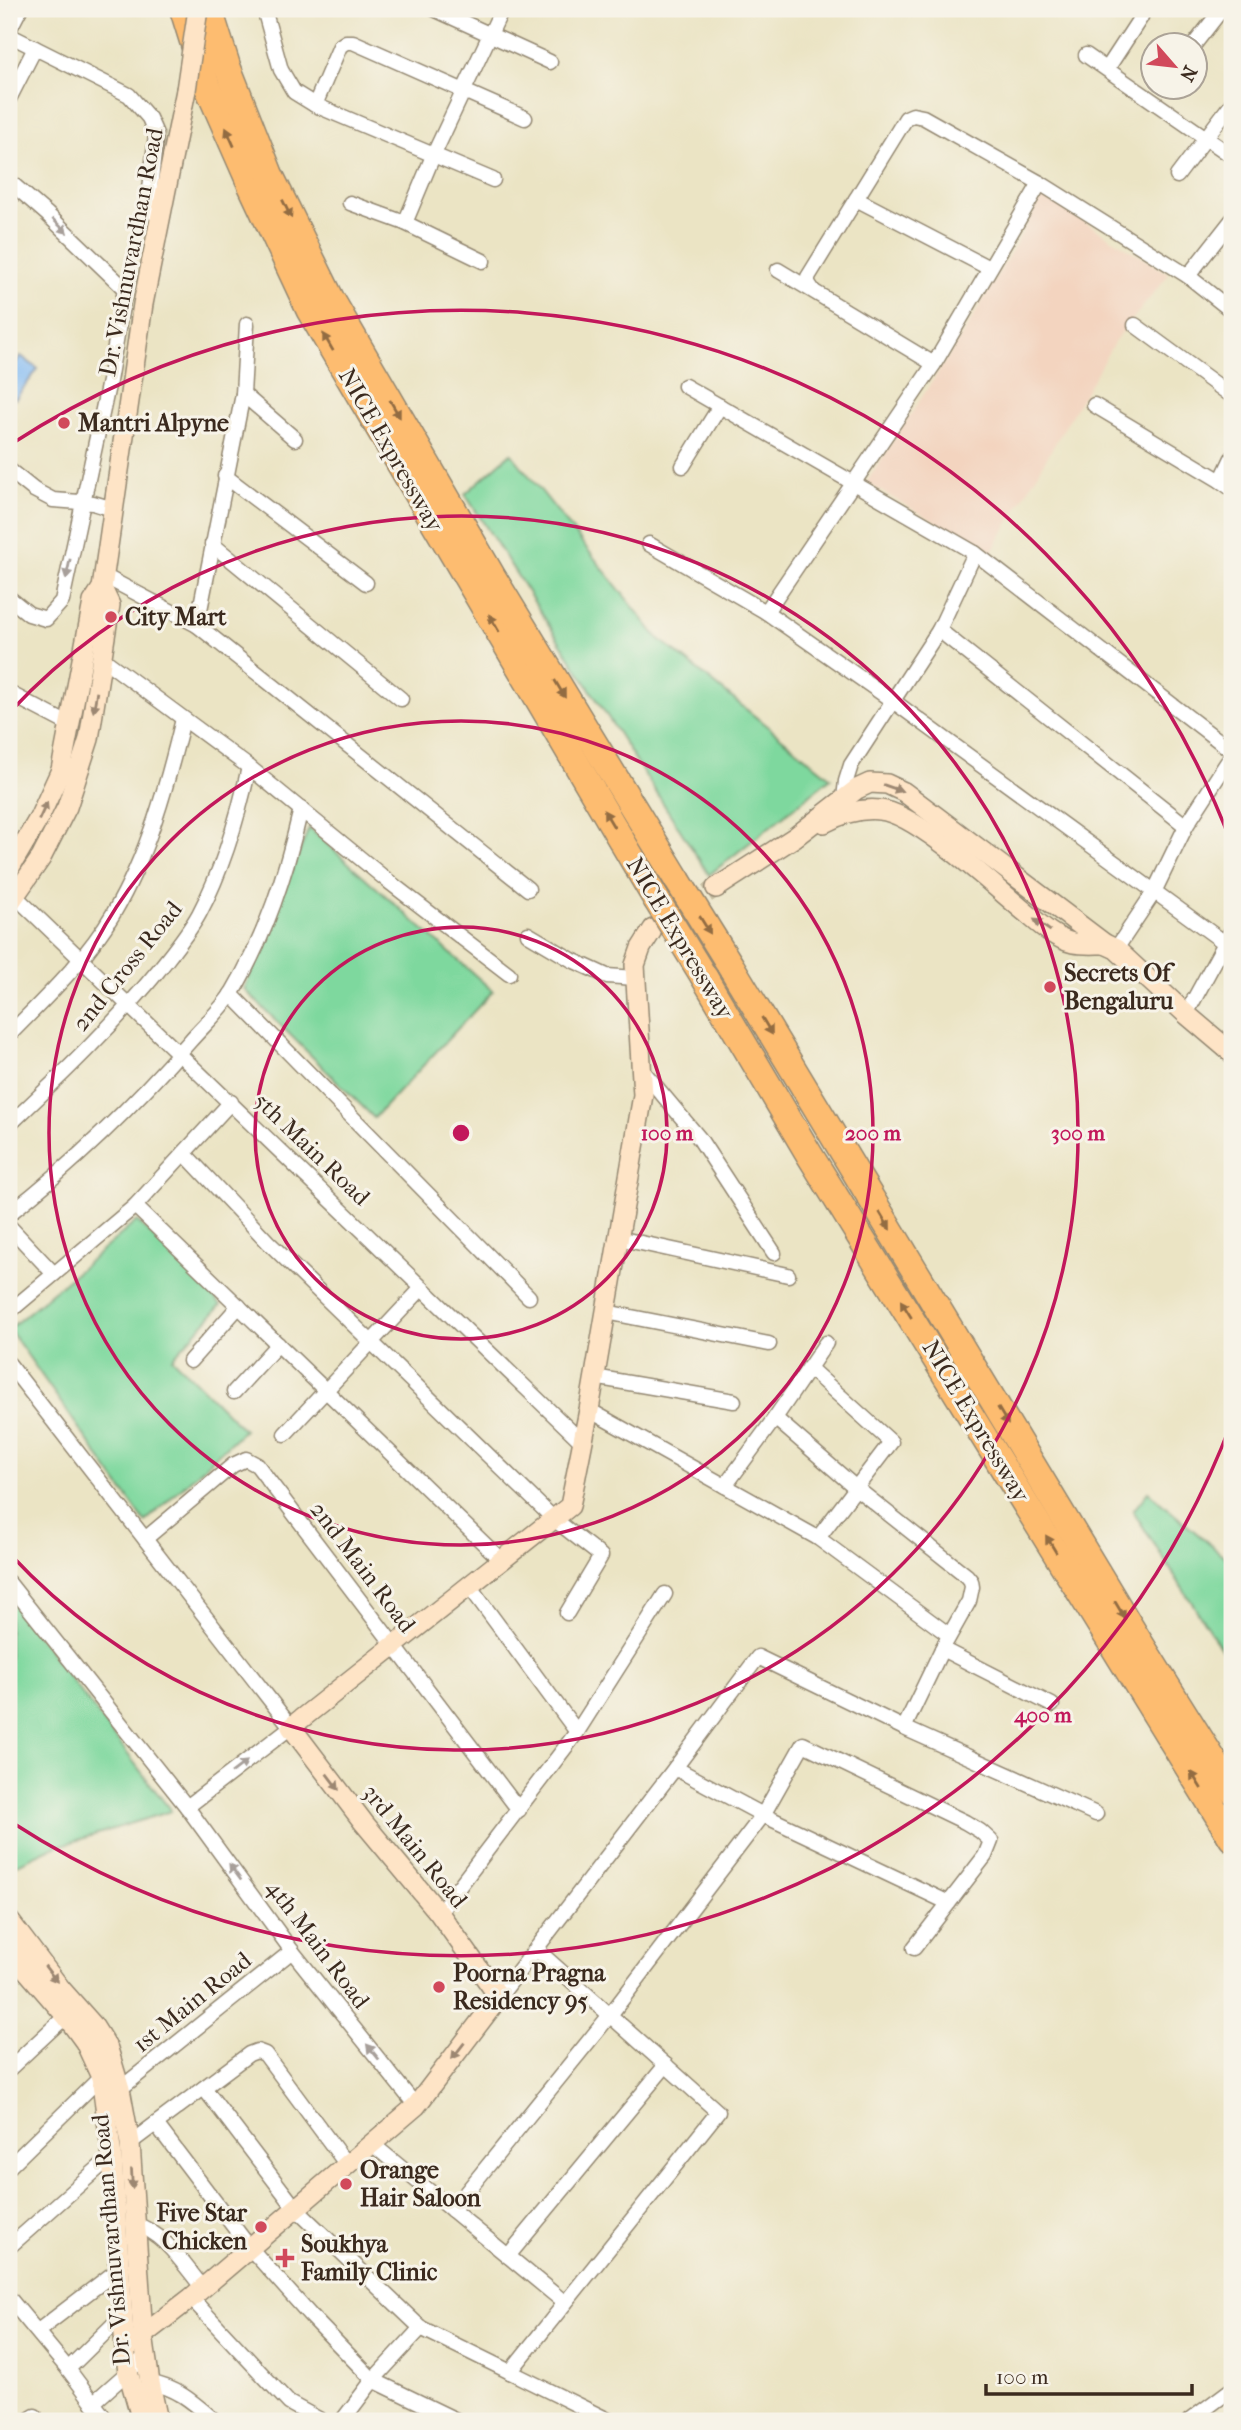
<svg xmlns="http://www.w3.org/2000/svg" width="1241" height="2430" font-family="'IM FELL French Canon',serif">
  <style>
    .built { fill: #f3d4bf }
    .green { fill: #7ed89e; stroke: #5c815e; stroke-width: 2 }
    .water { fill: #85bcf4; stroke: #607389; stroke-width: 2 }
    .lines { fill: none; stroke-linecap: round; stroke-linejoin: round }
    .secondary-tunnel { stroke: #c8bfa3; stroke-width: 19; stroke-dasharray: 19 10; stroke-linecap: butt }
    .street-casing { stroke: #938771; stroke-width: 17 }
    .secondary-casing { stroke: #938771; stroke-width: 22 }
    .highway-casing { stroke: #938771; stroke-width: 29 }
    .street { stroke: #fff; stroke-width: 14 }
    .secondary { stroke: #fee4c6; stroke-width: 19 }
    .highway { stroke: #fdbc70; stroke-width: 26 }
    .secondary-bridge-casing { stroke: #938771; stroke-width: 22; stroke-linecap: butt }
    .highway-bridge-casing { stroke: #938771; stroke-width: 29; stroke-linecap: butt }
    .secondary-bridge { stroke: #fee4c6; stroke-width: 19 }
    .highway-bridge { stroke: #fdbc70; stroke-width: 26 }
    .oneway { fill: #926c43 }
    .oneway2 { fill: #a79f9a }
    .oneway3 { fill: #9c8772 }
    .ring { fill: none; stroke: #c2185b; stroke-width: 3.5 }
    .poi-dot { fill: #d1495b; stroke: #f7f3e8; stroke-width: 2.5 }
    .labels { text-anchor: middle; stroke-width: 6; stroke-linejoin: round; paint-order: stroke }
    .street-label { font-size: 24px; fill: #3b2a1e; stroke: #f7f3e8 }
    .poi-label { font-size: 24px; font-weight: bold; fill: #3b2a1e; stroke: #f7f3e8; text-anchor: start }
    .centre { fill: #c2185b; stroke: #f7f3e8; stroke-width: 3.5 }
    .ring-label { font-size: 21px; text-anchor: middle; font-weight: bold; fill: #c2185b; stroke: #f7f3e8; stroke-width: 6; stroke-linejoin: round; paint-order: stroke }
  </style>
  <rect width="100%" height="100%" fill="#f7f3e8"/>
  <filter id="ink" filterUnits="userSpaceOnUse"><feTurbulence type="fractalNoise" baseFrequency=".0143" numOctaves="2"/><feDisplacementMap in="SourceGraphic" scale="14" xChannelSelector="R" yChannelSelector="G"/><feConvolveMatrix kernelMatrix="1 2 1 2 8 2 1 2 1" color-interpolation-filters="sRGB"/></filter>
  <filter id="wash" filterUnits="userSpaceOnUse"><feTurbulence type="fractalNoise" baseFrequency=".00686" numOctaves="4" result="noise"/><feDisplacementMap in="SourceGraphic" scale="28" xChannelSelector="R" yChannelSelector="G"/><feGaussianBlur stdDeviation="1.57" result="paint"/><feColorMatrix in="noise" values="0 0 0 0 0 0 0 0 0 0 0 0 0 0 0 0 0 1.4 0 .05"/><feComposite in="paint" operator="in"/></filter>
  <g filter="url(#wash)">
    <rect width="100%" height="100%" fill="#ebe4c4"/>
    <path class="built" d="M1043,196L1169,274L1115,341L991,553L866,483L968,326Z"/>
    <g class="green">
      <path d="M511,453L657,637L831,778L709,875L465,494Z"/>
      <path d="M309,828L493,991L374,1118L244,989Z"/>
      <path d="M137,1221L221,1305L172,1358L244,1430L145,1522L9,1329Z"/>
      <path d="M1148,1492L1232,1563V1665L1133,1511Z"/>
      <path d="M9,1598L171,1811L49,1849L9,1868Z"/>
    </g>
    <path class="water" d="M21,356L38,369L15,399L9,394V371Z"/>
  </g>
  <g filter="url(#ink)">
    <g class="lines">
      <path class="secondary-tunnel" d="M658,925L716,888"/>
      <defs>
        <g id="street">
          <path d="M264,9L281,70L294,92L315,105L493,180"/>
          <path d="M434,9L550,62"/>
          <path d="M9,30L20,9"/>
          <path d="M9,35L129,95L149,118L156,134L148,208L161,219"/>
          <path d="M1193,46L1222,9"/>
          <path d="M1086,55L1232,156"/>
          <path d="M1107,69L1141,17"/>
          <path d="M9,99L35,48"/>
          <path d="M315,105L340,46L346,42H353L525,118"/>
          <path d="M1177,176L1232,103"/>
          <path d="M9,181L47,214L125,289L109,381L62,601L46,619L29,614L9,598"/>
          <path d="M856,199L989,268"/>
          <path d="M350,203L405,223L483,261"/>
          <path d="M405,223L433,156L502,9"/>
          <path d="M778,270L934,364"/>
          <path d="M1188,276L1232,220"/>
          <path d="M812,289L808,283V277L906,118L913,115L923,117L1040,183"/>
          <path d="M1135,325L1232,396"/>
          <path d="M685,386L975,553"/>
          <path d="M243,394L247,324"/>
          <path d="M1094,405L1221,481"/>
          <path d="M1232,458L1221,481L1232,489"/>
          <path d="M683,466L720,406"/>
          <path d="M9,470L34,490L53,500L93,503L113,509"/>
          <path d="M225,476L366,583"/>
          <path d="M212,544L401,699"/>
          <path d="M649,544L766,612L893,701L1225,943"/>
          <path d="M104,576L197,625L243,394L295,439"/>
          <path d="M766,612L934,364L1040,183L1188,276L1232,311"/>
          <path d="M197,625L528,889"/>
          <path d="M939,630L975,553L1232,751"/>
          <path d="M103,659L249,767L388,881L509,974"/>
          <path d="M9,693L70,725"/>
          <path d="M844,798L846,781L851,765L939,630L1186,826L1232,755"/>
          <path d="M10,891L582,1442"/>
          <path d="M528,934L572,960L607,976L635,978"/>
          <path d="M1116,949L1154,892L1186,826"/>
          <path d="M231,994L529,1297"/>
          <path d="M1186,1014L1232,930"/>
          <path d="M9,1035C45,998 86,960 113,914C148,855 167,785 183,719"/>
          <path d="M642,1070L699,1138L774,1253"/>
          <path d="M9,1125C62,1075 111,1028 158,971C172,953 188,934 199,914C223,869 238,818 249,767"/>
          <path d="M184,1153L268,1242L554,1519L601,1556L567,1613"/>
          <path d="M135,1206L502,1561"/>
          <path d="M9,1214C74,1163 135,1104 190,1041C203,1026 221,1010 232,993C266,936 286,873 301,809"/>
          <path d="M9,1226L54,1274"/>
          <path d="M618,1238L788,1275"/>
          <path d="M9,1312L135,1206L231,1102"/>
          <path d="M606,1312L769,1344"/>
          <path d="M190,1361L239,1306"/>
          <path d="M9,1364L291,1727L187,1807"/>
          <path d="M809,1368L891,1442L818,1538"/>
          <path d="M594,1377L734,1401"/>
          <path d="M234,1392L278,1344"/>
          <path d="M589,1410L818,1538L949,1635"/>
          <path d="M775,1418L826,1343"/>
          <path d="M285,1434L422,1288"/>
          <path d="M145,1539L233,1465L246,1459L257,1465L519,1810"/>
          <path d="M9,1583L187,1807L292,1951L416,2106"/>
          <path d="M470,1587L577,1732"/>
          <path d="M942,1649L1052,1705"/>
          <path d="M904,1728L1096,1814"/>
          <path d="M439,1913L577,1732L665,1594"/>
          <path d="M914,1948L985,1856L991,1841L980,1831L965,1822L803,1744L763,1815L949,1903"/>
          <path d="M499,1997L675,1768L758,1657L904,1728L942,1649L969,1601L972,1587L971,1581L967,1576L856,1488L775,1418L725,1486"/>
          <path d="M9,2069L66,2016"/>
          <path d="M204,2088L296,2209L421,2328L610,2421"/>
          <path d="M120,2089L292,1951"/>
          <path d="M156,2124L250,2248L310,2315L373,2380L458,2421"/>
          <path d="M130,2143L249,2054L257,2051L265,2054L347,2165"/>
          <path d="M371,2143L565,2303"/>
          <path d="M9,2167L101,2077"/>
          <path d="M452,2210L610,2015L763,1815L675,1768"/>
          <path d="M134,2224C165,2233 183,2264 203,2288"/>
          <path d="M9,2247L112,2156"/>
          <path d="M508,2256L666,2065"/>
          <path d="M9,2298L68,2369L107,2421"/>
          <path d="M191,2298L289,2403L322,2421"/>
          <path d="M38,2331L119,2269"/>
          <path d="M68,2369L122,2316"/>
          <path d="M510,2372L718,2112L536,1949"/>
          <path d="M150,2383C177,2387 194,2403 215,2421"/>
          <path d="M93,2403L146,2356"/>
          <path d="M27,2421L35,2416"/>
          <path d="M342,2421L373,2380L421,2328"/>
          <path d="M1189,2421L1232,2389"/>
        </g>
        <g id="secondary">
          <path d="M824,823C841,814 861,808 880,810C916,813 994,886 1024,911C1037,922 1055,939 1073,943C1083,945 1095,944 1105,944"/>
          <path d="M9,869L39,818L61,770L93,602L102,588L143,304L186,90"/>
          <path d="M716,888L795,837L857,789L870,783L887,784L904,792L1105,944L1116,949L1186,1014L1232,1053"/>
          <path d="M9,904L41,858L67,807L89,739L110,605L102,588"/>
          <path d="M9,1920L61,1989L93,2025L108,2049L120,2089L130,2143L143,2335L150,2383L158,2421"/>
          <path d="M9,1950L66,2016L85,2042L101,2077L112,2156L125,2349L128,2372L142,2421"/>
          <path d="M125,2349L191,2298L416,2106L499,1997L439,1913L364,1823L291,1727L570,1506L589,1410L643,1095L635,965L641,948L653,929"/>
        </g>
        <g id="highway">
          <path d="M183,9L206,83L251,185L310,311L656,899"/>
          <path d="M209,9L227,66L270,175L331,299L492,576L678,881"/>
          <path d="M732,968L1138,1640L1232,1790"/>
          <path d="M704,977L809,1154L1232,1838"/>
        </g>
      </defs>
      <use href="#street" class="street-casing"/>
      <use href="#secondary" class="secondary-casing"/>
      <use href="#highway" class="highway-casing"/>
      <use href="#street" class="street"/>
      <use href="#secondary" class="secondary"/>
      <use href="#highway" class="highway"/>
      <defs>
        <path id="secondary-bridge" d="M186,90L198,9"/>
        <g id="highway-bridge">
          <path d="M678,881L732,968"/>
          <path d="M656,899L704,977"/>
        </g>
      </defs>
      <use href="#secondary-bridge" class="secondary-bridge-casing"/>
      <use href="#highway-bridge" class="highway-bridge-casing"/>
      <use href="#secondary-bridge" class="secondary-bridge"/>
      <use href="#highway-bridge" class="highway-bridge"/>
    </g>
    <defs><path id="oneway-solid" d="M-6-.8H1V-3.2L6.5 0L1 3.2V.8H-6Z" transform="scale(1.75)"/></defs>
    <g class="oneway">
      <use href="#oneway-solid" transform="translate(230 137) rotate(-114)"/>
      <use href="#oneway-solid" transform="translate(287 209) rotate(64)"/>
      <use href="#oneway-solid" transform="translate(328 342) rotate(-120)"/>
      <use href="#oneway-solid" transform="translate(395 409) rotate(60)"/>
      <use href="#oneway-solid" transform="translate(494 623) rotate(-120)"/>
      <use href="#oneway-solid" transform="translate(560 689) rotate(59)"/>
      <use href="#oneway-solid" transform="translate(609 819) rotate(-121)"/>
      <use href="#oneway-solid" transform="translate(705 925) rotate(58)"/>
      <use href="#oneway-solid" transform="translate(767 1026) rotate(59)"/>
      <use href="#oneway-solid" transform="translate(885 1221) rotate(59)"/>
      <use href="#oneway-solid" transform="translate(906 1309) rotate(-122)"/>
      <use href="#oneway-solid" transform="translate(1003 1416) rotate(59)"/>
      <use href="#oneway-solid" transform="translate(1051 1544) rotate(-121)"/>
      <use href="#oneway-solid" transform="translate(1120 1610) rotate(59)"/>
      <use href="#oneway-solid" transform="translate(1196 1780) rotate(-122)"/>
    </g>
    <g class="oneway2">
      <use href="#oneway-solid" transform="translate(60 226) rotate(44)"/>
      <use href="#oneway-solid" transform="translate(68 569) rotate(102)"/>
      <use href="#oneway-solid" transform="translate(239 1767) rotate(-37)"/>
      <use href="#oneway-solid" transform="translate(235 1872) rotate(-126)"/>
      <use href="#oneway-solid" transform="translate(373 2052) rotate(-129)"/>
    </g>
    <g class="oneway3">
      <use href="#oneway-solid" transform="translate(95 702) rotate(100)"/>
      <use href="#oneway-solid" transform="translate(893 788) rotate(19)"/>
      <use href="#oneway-solid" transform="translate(43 811) rotate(-65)"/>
      <use href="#oneway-solid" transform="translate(1042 925) rotate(-145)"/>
      <use href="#oneway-solid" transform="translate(333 1782) rotate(53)"/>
      <use href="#oneway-solid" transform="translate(51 1974) rotate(52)"/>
      <use href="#oneway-solid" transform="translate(458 2051) rotate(128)"/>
      <use href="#oneway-solid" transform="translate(132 2179) rotate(87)"/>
    </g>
  </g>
  <g class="ring">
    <circle cx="461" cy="1133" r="206"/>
    <circle cx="461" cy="1133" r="412"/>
    <path d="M10 712A617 617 0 1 1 10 1554"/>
    <path d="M1232 1421A823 823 0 0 1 13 1823M13 443A823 823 0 0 1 1232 845"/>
  </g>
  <g class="poi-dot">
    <circle cx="64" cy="423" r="7"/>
    <circle cx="111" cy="617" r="7"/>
    <circle cx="1050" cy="987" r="7"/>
    <circle cx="439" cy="1987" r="7"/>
    <circle cx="346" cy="2184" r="7"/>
    <circle cx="261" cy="2227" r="7"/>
    <path d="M281.5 2247.5h7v7h7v7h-7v7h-7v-7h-7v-7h7z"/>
  </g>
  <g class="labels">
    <g class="street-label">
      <text transform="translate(131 252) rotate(-79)" y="8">Dr. Vishnuvardhan Road</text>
      <text transform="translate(391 450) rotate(60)" y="8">NICE Expressway</text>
      <text transform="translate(680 938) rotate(59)" y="8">NICE Expressway</text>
      <text transform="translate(127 966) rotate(-51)" y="8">2nd Cross Road</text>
      <text transform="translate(312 1149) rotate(44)" y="8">5th Main Road</text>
      <text transform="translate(976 1421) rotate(59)" y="8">NICE Expressway</text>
      <text transform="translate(363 1567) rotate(53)" y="8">2nd Main Road</text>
      <text transform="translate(415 1846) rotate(51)" y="8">3rd Main Road</text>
      <text transform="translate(318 1944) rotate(53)" y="8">4th Main Road</text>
      <text transform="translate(192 2002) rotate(-39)" y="8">1st Main Road</text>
      <text transform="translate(111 2240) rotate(-95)" y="8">Dr. Vishnuvardhan Road</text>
    </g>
    <g class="poi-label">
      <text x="78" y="431">Mantri Alpyne</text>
      <text x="125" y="625">City Mart</text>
      <text x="1064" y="981">Secrets Of<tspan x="1064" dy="28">Bengaluru</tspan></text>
      <text x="453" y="1981">Poorna Pragna<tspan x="453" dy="28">Residency 95</tspan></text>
      <text x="360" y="2178">Orange<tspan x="360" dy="28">Hair Saloon</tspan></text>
      <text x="247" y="2221" text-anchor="end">Five Star<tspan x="247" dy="28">Chicken</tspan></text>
      <text x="301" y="2252">Soukhya<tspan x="301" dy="28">Family Clinic</tspan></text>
    </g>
  </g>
  <circle cx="461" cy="1133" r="10" class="centre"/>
  <g class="ring-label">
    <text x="667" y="1140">100 m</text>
    <text x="873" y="1140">200 m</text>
    <text x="1078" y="1140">300 m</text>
    <text x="1043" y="1722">400 m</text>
  </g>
  <rect width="1241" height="2430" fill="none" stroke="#f7f3e8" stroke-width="35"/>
  <g transform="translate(1174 66) rotate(118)"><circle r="33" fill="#f7f3e8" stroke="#aca397" stroke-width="2"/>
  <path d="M0-5L12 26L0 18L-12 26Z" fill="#d1495b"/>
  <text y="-10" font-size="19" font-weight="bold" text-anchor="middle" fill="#3b2a1e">N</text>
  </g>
  <path d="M986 2384v10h206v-10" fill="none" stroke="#3b2a1e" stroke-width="3.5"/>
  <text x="996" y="2384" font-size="21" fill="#3b2a1e" stroke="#f7f3e8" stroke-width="5" paint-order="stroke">100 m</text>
</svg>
